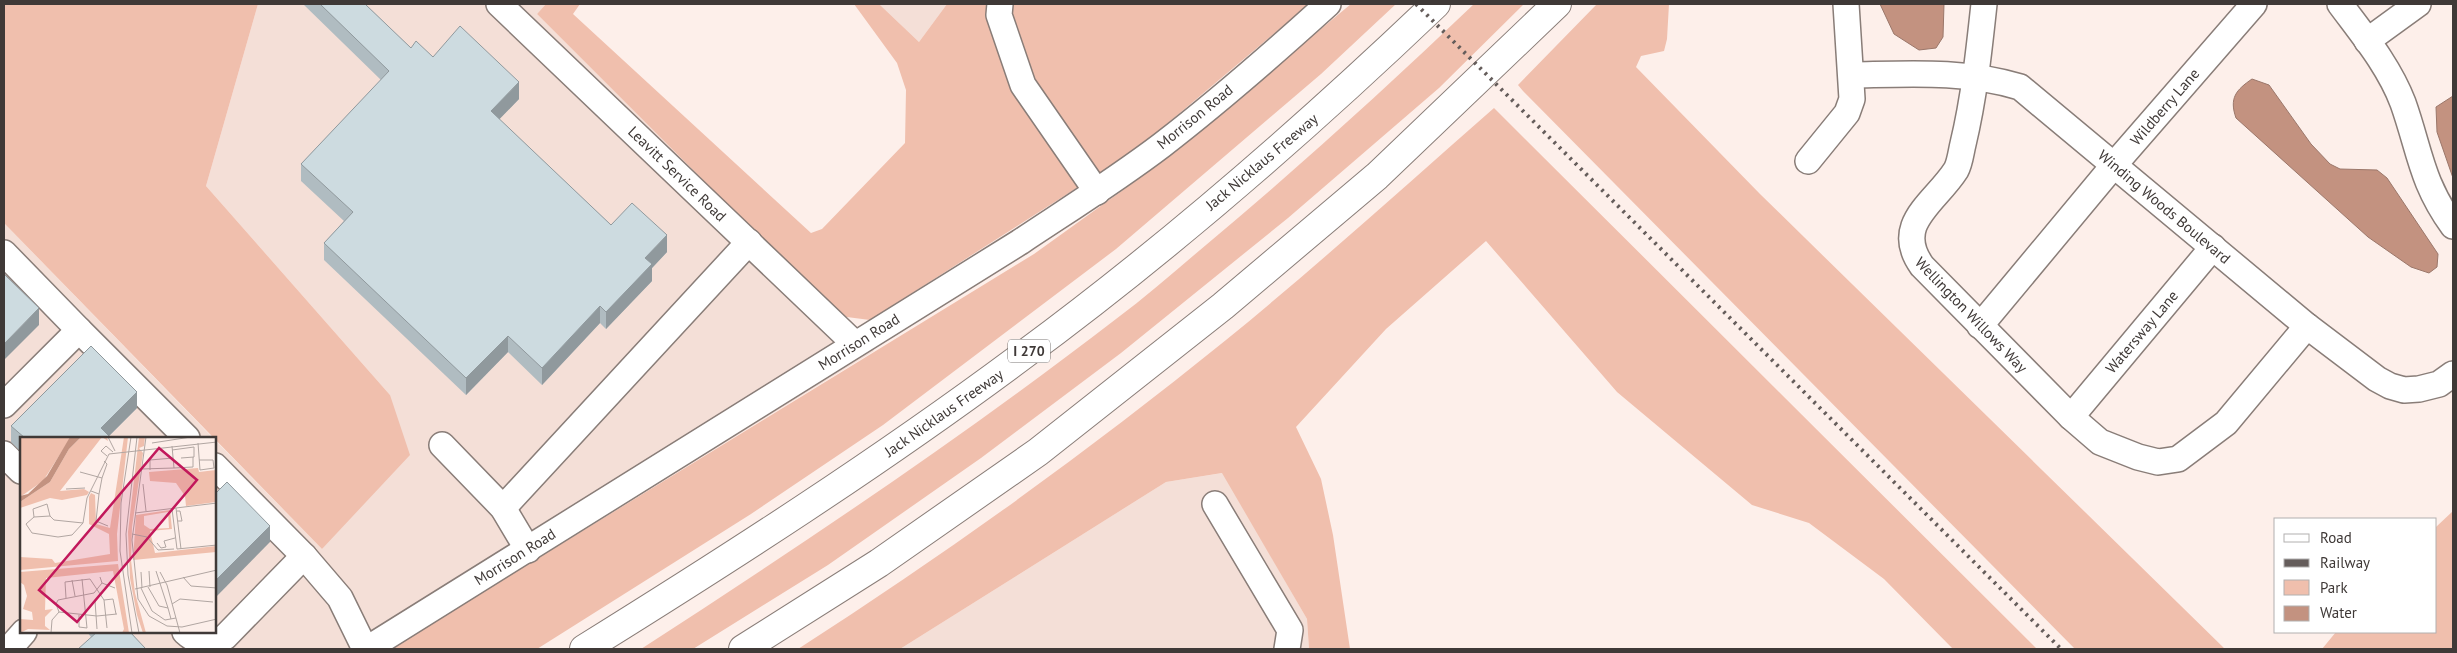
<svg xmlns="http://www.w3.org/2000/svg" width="2457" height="653" font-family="'PT Sans',sans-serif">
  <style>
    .built { fill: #f4dfd7 }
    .green { fill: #f0bfad }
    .water { fill: #c39280; stroke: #9b776a }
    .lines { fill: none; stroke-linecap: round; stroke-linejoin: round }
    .minor-casing { stroke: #897d78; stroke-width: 28 }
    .highway-casing { stroke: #897d78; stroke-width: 30 }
    .minor { stroke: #fff; stroke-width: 25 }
    .highway { stroke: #fff; stroke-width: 28 }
    .rail { stroke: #655d5b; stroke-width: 4; stroke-dasharray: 2.5 5; stroke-linecap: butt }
    .wall { fill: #b0bcc1 }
    .shaded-wall { fill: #90999d }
    .building { fill: #cddbe0; stroke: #90999d }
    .labels { text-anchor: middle; stroke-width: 4; stroke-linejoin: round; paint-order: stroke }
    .shield { fill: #fff; stroke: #797473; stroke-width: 1 }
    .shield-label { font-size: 14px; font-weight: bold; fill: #3f3937 }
    .street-label { font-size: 15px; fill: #3f3937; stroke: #fff }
    .inset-road { fill: none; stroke: #b1a6a2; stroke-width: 1 }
    .view { fill: #c2185b; fill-opacity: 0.15; stroke: #c2185b; stroke-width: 2.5 }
    .inset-edge { fill: none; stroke: #3f3937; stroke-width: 2.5 }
  </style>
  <rect width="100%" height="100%" fill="#fdefea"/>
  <g class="built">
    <path d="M258,4H546L537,14L874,351L390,649H4V223L213,438H21V632H215V440L322,549L390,395L206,186Z"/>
    <path d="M879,4H947L919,42Z"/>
    <path d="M1223,473L1307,619L1309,649H900L1166,482Z"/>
  </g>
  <g class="green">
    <path d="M4,4H258L206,186L390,395L410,455L322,549L4,223Z"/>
    <path d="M546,4H580L573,14L811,233L822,229L905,143L906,90L897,63L854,4H879L919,42L947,4H1309L1136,150L870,320L839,316L537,14Z"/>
    <path d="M1351,4H1396L1321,74L1116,249L883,425L751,514L537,649H390L1034,254L1148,172Z"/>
    <path d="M1474,4H1524L1439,88L1288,218L1121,353L981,458L828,565L693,649H641C803,544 963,437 1116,319C1147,296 1176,270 1206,245C1298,168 1387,87 1474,4Z"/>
    <path d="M1597,4H1669L1667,39L1664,51L1641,56L1636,67L1760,194L2225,649H2075L1523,91L1518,85Z"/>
    <path d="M1494,108L2037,649H1953L1884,579L1809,523L1752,505L1617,392L1486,241L1386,329L1296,427L1321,479L1333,535L1350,649H1309L1307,619L1222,473L1166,482L900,649H798C946,554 1089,451 1226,340C1317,266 1405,186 1494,108Z"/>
    <path d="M2453,511V649H2322L2336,632H2436V527Z"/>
  </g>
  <g class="water">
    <path d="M1880,4H1944L1943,37L1936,48L1919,50L1894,34Z"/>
    <path d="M2252,79L2269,85L2311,144L2330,164L2340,169L2377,170L2387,178L2438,254L2437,267L2429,273L2411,267L2368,237L2236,118C2229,98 2236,90 2252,79Z"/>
    <path d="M2453,96V178L2437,132L2436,107Z"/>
  </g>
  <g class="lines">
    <defs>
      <g id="minor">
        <path d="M499,4L855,344"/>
        <path d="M1000,4L999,15L1023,85L1097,192"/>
        <path d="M1984,4C1979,51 1974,98 1963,144C1961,152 1960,163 1956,170C1935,203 1892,224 1922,266L2071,417L2100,442L2138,457L2158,462L2178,459L2226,423L2307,326"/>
        <path d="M2340,4C2363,35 2389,66 2403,103C2420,151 2421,182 2453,226"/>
        <path d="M2367,41L2418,4"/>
        <path d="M1852,75C1909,74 1964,70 2020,87L2307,326L2377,379L2390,386L2404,390L2419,389L2439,384L2453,374"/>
        <path d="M1808,161L1847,113L1852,99L1846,4"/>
        <path d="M4,253L79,330"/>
        <path d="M1980,326L2114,165L2254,4"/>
        <path d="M4,405L79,330L187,438"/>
        <path d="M2071,417L2213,247"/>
        <path d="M442,445L503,508L528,550"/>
        <path d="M4,454L21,471"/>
        <path d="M215,466L304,556L340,598L365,649"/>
        <path d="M1215,504L1290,630L1287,649"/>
        <path d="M503,508L749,242"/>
        <path d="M185,632C198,644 210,645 225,637L304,556"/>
        <path d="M9,649L24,632"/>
        <path d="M367,649L1020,242C1068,210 1116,180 1162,145C1219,101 1274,53 1328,4"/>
      </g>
      <g id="highway">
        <path d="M584,649C732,557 878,463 1018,359C1165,251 1304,130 1436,4"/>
        <path d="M743,649L879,563L1038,452L1223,306L1377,176L1557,4"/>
      </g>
    </defs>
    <use href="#minor" class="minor-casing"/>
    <use href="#highway" class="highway-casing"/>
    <use href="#minor" class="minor"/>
    <use href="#highway" class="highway"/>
    <path class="rail" d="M1416,4L2061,649"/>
  </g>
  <g class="wall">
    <path d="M303,4H365L411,48L433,57L519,99L499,119L611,225L667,252L652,268V281L606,329L600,323L542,385L508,352L466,395L324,260V243L344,221L301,181V164L381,80Z"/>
    <path d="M137,408L109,436L111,438H21V452L11,442V426Z"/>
    <path d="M87,632H130L145,649L91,637Z"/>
  </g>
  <g class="shaded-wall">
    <path d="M519,82V99L491,128V111Z"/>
    <path d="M667,235V252L652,268V281L606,329V312L645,258Z"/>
    <path d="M600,306V323L542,385V368Z"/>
    <path d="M39,308V325L4,360V344Z"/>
    <path d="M508,336V352L466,395V378Z"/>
    <path d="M137,392V408L107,438L101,428Z"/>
    <path d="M270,526V542L215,598V581Z"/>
  </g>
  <g class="building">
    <path d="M320,4H365L411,48L416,41L433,57L460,26L519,82L491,111L611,225L632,203L667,235L645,258L652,264L606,312L600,306L542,368L508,336L466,378L324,243L353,212L301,164L389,71Z"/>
    <path d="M4,274L39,308L4,344Z"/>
    <path d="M91,346L137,392L101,428L111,438H25L11,426Z"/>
    <path d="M227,482L270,526L215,581V494Z"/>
    <path d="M97,632H130L145,648L144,649H78Z"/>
  </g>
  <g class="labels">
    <rect class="shield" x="1008" y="339.5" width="42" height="23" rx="4"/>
    <g class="shield-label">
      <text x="1029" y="356">I 270</text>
    </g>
    <g class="street-label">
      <text transform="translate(2165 107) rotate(-49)" y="5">Wildberry Lane</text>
      <text transform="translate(1195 117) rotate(-39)" y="5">Morrison Road</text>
      <text transform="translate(1262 162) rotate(-40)" y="5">Jack Nicklaus Freeway</text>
      <text transform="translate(677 174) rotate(44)" y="5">Leavitt Service Road</text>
      <text transform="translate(2164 207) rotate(40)" y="5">Winding Woods Boulevard</text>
      <text transform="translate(1971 315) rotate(46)" y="5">Wellington Willows Way</text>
      <text transform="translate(2142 332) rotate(-50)" y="5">Watersway Lane</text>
      <text transform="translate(859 342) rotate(-32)" y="5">Morrison Road</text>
      <text transform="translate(944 413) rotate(-35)" y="5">Jack Nicklaus Freeway</text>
      <text transform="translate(515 557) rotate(-32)" y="5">Morrison Road</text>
    </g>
  </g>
  <g transform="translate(20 437)">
    <rect width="196" height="196" fill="#fdefea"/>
    <path d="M0,0H51L23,44L0,60ZM61,0H87L88,4L82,0L40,54L64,52L69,55L67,58L42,63L30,61L0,71V65L30,45L49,12ZM104,0H108L97,97L98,124L0,133V120L32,122L35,126L90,117L89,97L69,87V60L71,56L75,58L76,87L90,91ZM119,0H125L124,9L119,11L123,16L112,90L111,123L115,156L126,196H123L117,178L110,141L108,95ZM178,31L179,35L196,33V65L166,69L165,59L156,46L130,44L129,35ZM150,73L152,92L130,94L135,116L196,109V115L113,123L116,78ZM148,75L149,91L130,92L124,88V79ZM98,127L109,196H102L104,192L93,134L26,141L25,173L33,172L25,180V189L30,193L8,192L0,196V182L13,183L12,175L3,172L7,159L4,148L0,145V135Z" fill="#f0bfad" fill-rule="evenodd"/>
    <path d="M50,0H61L49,12L30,45L0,65V59L8,57L27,39Z" fill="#c39280"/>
    <path class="inset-road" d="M88,0L95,14M111,0L101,66L100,114L112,196M117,0L106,97L108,138L119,196M126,0L112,103L118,162L129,179L147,189L162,190L197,182M132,6L171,0M178,6L180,33L194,31L193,23H179M152,13L174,10V20L161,21M87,19L81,14L86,9L93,15M154,31L173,30V20M121,32L154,31L152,9M130,33V23L153,21M60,35L82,41L87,27L84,24M123,47L126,74M46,52L65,51M71,54L79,57L82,41M79,57L76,84L88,89M156,71L161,112M152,72L157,112L197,108M157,74H160L162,84H158M115,76L197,66M30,79L14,80L13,72L27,67L30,79L34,83L63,86M14,80L6,87L12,96L38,100L52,98L63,86L67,61L89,17L197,5M112,97L127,100L138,113L154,112M137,106L141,111L146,110L144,104L155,101M129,134L130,150M136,134L148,171M121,135L122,151M140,135L147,148L160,196M80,140L82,146L95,151M163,140L171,149L197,151M52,143L55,159M128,150L139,169L148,171L151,182M121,151L132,174L145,183L156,181M115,152L197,133M46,161L45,145L70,142L84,163L87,191M84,163L93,162L96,177M75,164L77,192M152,167L160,162L193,165M39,175L36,167L38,163L74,156L82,146M39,175L77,179L97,177M59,178V190L67,191L62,142M31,196L32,183L39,175"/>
    <path class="view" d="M139,11L177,43L57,185L19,153Z"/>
    <rect width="196" height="196" class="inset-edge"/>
  </g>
  <rect width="2457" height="653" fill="none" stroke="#3f3937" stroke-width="10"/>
  <rect x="2274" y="518" width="162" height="115" fill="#ffffff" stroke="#b2b0af"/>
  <rect x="2284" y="534" width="25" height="8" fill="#ffffff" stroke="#b2b0af"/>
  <text x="2320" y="543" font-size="15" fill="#3f3937">Road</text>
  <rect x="2284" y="559" width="25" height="8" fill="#655d5b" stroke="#b2b0af"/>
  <text x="2320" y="568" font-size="15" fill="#3f3937">Railway</text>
  <rect x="2284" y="580" width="25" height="15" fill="#f0bfad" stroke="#b2b0af"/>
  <text x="2320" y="593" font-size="15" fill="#3f3937">Park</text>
  <rect x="2284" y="606" width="25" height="15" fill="#c39280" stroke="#b2b0af"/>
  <text x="2320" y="618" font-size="15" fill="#3f3937">Water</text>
</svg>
